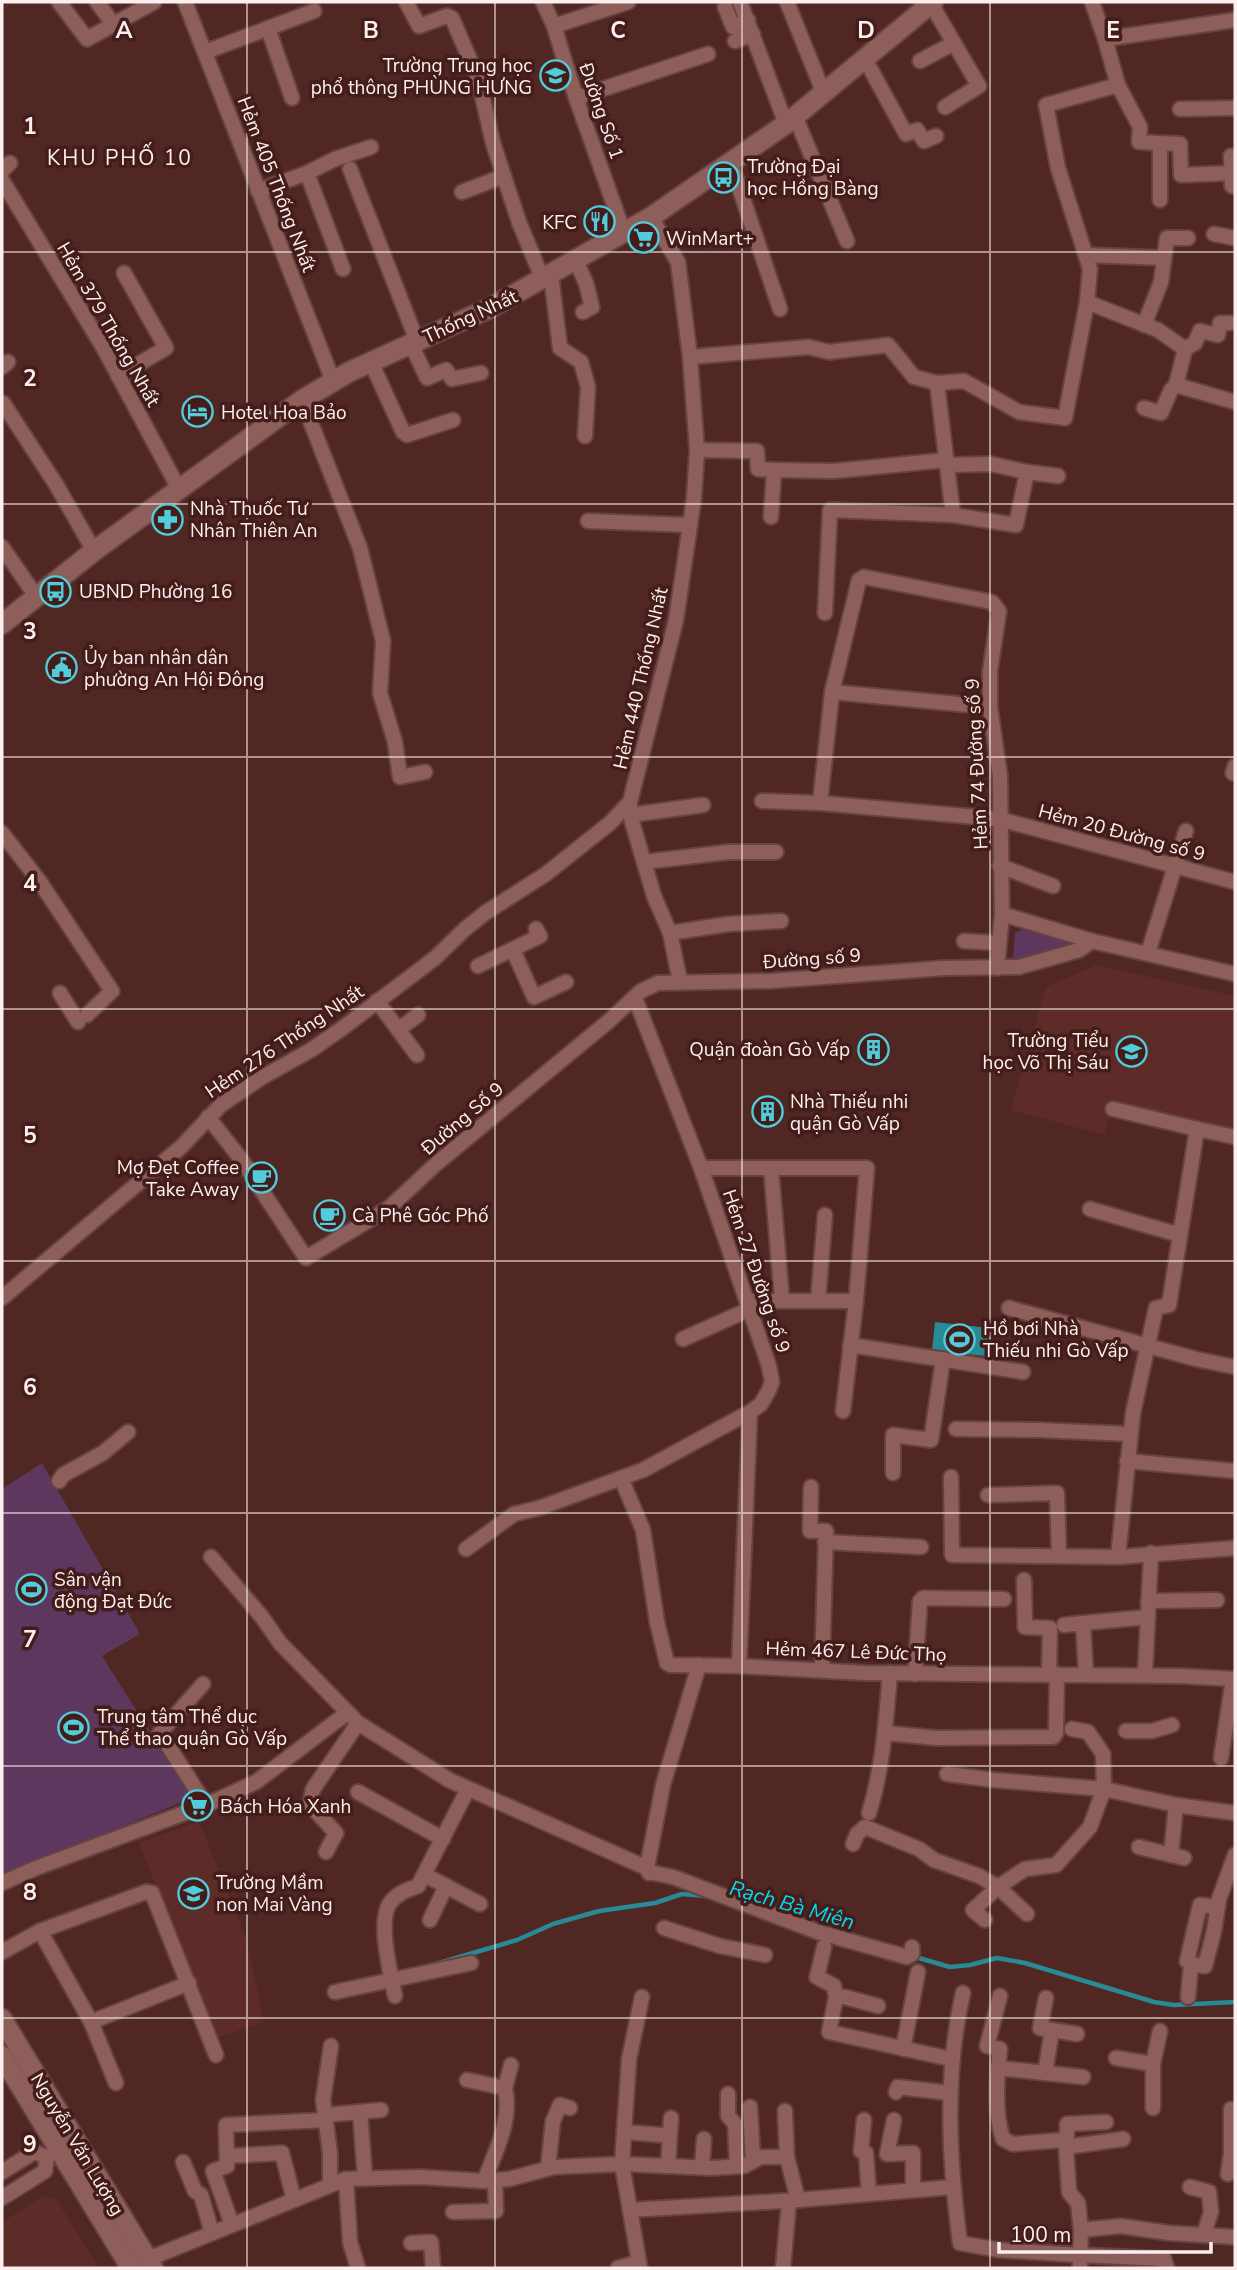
<svg xmlns="http://www.w3.org/2000/svg" width="1237" height="2270" font-family="'Nunito Sans',sans-serif">
  <style>
    .built { fill: #5d2c28 }
    .green { fill: #5d375d }
    .water { fill: #288a95 }
    .lines { fill: none; stroke-linecap: round; stroke-linejoin: round }
    .stream { stroke: #288a95; stroke-width: 4.5 }
    .street-casing { stroke: #644342; stroke-width: 18 }
    .secondary-casing { stroke: #644342; stroke-width: 23 }
    .street { stroke: #8e5f5a; stroke-width: 14 }
    .secondary { stroke: #8e5f5a; stroke-width: 19 }
    .grid { fill: none; stroke: #fcf0ef; stroke-width: 2; stroke-opacity: 0.55 }
    .labels { text-anchor: middle; stroke-width: 7; stroke-linejoin: round; paint-order: stroke }
    .poi-label { font-size: 19px; fill: #fcf0ef; stroke: #441c19; text-anchor: start }
    .street-label { font-size: 19px; fill: #fcf0ef; stroke: #441c19 }
    .neighbourhood-label { font-size: 21px; letter-spacing: 2px; fill: #fcf0ef; stroke: #441c19 }
    .water-label { font-size: 21px; font-style: italic; fill: #00ddf1; stroke: #441c19 }
    .grid-label { font-size: 23px; text-anchor: middle; font-weight: bold; fill: #fcf0ef; stroke: #441c19; stroke-width: 7; stroke-linejoin: round; paint-order: stroke }
  </style>
  <rect width="100%" height="100%" fill="#502723"/>
  <g class="built">
    <path d="M1096,965L1235,996V1131L1111,1106L1105,1135L1011,1110L1046,987Z"/>
    <path d="M199,1821L247,1942L264,2022L216,2038L139,1843Z"/>
    <path d="M44,2196L56,2199L99,2268H2V2222Z"/>
  </g>
  <g class="green">
    <path d="M1026,928L1065,939L1070,943L1069,947L1017,961L1013,957L1015,933Z"/>
    <path d="M42,1463L140,1634L102,1656L192,1798L2,1876V1489Z"/>
  </g>
  <path class="water" d="M935,1322L989,1328L986,1356L932,1350Z"/>
  <g class="lines">
    <g class="stream">
      <path d="M912,1956L950,1967L970,1965L997,1958L1025,1963L1154,2002L1174,2005L1235,2002"/>
      <path d="M432,1965L517,1940L553,1924L599,1911L655,1903L682,1894L706,1896"/>
    </g>
    <defs>
      <g id="street">
        <path d="M59,2L87,39L154,2"/>
        <path d="M97,2L114,25"/>
        <path d="M185,2L333,381"/>
        <path d="M406,2L419,26L447,16L452,18L478,78L493,143L519,222L543,280"/>
        <path d="M543,2L554,26L576,98L624,233"/>
        <path d="M740,2L786,124"/>
        <path d="M787,2L824,94"/>
        <path d="M930,2L979,86L945,107"/>
        <path d="M725,7L733,27L748,20"/>
        <path d="M554,26L628,2"/>
        <path d="M268,28L292,98"/>
        <path d="M1105,39L1235,20"/>
        <path d="M735,41L753,34"/>
        <path d="M205,52L314,11"/>
        <path d="M865,59L906,134L917,130L924,141L936,136"/>
        <path d="M920,61L954,43"/>
        <path d="M1118,85L1140,127L1139,142L1180,144L1181,175L1232,173"/>
        <path d="M576,98L708,54"/>
        <path d="M1180,109L1235,108"/>
        <path d="M795,116L847,241"/>
        <path d="M1231,156L1232,186"/>
        <path d="M731,163L780,309"/>
        <path d="M350,169L417,341"/>
        <path d="M2,171L10,163"/>
        <path d="M307,173L335,159L371,147"/>
        <path d="M2,180L103,347L179,489"/>
        <path d="M258,191L307,173L343,269"/>
        <path d="M462,192L504,176"/>
        <path d="M1160,200V143"/>
        <path d="M651,217L678,262L690,357L697,450L694,498L676,620L630,802V815L654,896L670,933L680,981"/>
        <path d="M1214,234L1235,238"/>
        <path d="M1086,255L1164,258"/>
        <path d="M576,261L586,283L592,307L583,312"/>
        <path d="M551,275L560,348L581,362L588,387L585,436"/>
        <path d="M1087,302L1158,330L1185,349L1176,385L1235,402"/>
        <path d="M1144,325L1161,282L1167,238H1188"/>
        <path d="M411,344L427,378L446,370L452,379L481,373"/>
        <path d="M1185,349L1195,343L1200,331L1218,335L1220,323H1230"/>
        <path d="M690,357L809,347L829,352L888,345L914,377L937,383L964,381L1019,412L1065,418L1087,302L1090,269L1058,168L1046,105L1118,85L1105,39L1092,2"/>
        <path d="M371,362L403,432L407,435L453,420"/>
        <path d="M2,367L8,362"/>
        <path d="M118,376L166,348L124,273"/>
        <path d="M937,383L953,515"/>
        <path d="M302,400L360,548L383,641L380,693L395,742L400,777L425,772"/>
        <path d="M3,403L57,486L94,551"/>
        <path d="M1144,408L1161,413L1171,390L1176,385"/>
        <path d="M697,450L757,451L758,469L774,470L771,517"/>
        <path d="M946,465L991,464L1027,472L1058,476"/>
        <path d="M774,470L834,471L946,460"/>
        <path d="M588,521L690,525"/>
        <path d="M2,547L36,596"/>
        <path d="M825,613L830,510L953,515L1016,525L1027,472"/>
        <path d="M832,692L990,707"/>
        <path d="M1233,773L1235,766"/>
        <path d="M762,801L820,803L999,819L1235,882"/>
        <path d="M820,803L832,692L859,580L864,577L992,602L999,611L990,671V707L1000,776L1002,914"/>
        <path d="M630,815L703,805"/>
        <path d="M2,833L40,882L112,991L87,1015"/>
        <path d="M644,862L728,852H776"/>
        <path d="M1000,866L1053,886"/>
        <path d="M670,933L728,924L781,921"/>
        <path d="M964,941L999,943"/>
        <path d="M513,950L534,997L566,982"/>
        <path d="M1148,953L1186,831"/>
        <path d="M478,966L540,936L536,929"/>
        <path d="M997,968L1002,914L1092,941"/>
        <path d="M60,993L78,1022"/>
        <path d="M377,1001L417,1055"/>
        <path d="M399,1029L418,1015"/>
        <path d="M1113,1109L1197,1129"/>
        <path d="M208,1117L241,1159L306,1258L389,1208L436,1164L610,1020L641,991L658,983L770,981L944,968L1019,967L1079,950L1092,941L1235,974"/>
        <path d="M701,1168H867L856,1301L843,1411"/>
        <path d="M771,1168L782,1301"/>
        <path d="M1090,1209L1180,1235"/>
        <path d="M2,1298L181,1147L221,1105L261,1078L311,1050L344,1027L435,958L465,929L485,913L546,874L610,823L630,802"/>
        <path d="M748,1301H856"/>
        <path d="M818,1301L825,1215"/>
        <path d="M1009,1308L1196,1359L1235,1367"/>
        <path d="M683,1339L750,1309"/>
        <path d="M850,1345L1023,1372"/>
        <path d="M956,1429L1039,1430L1130,1434"/>
        <path d="M1127,1461L1235,1471"/>
        <path d="M893,1473V1435L931,1440L943,1359"/>
        <path d="M951,1477L952,1555L1118,1557L1235,1548"/>
        <path d="M621,1478L643,1530L657,1622L667,1663L670,1665L739,1666L865,1673L1181,1676L1235,1679"/>
        <path d="M59,1481L63,1475L103,1453L128,1432"/>
        <path d="M811,1487L810,1531H826L822,1670"/>
        <path d="M988,1495L1057,1493L1059,1556"/>
        <path d="M825,1542L921,1547"/>
        <path d="M466,1549L514,1514L539,1508L643,1470L750,1412L761,1404L769,1390L772,1382L769,1366L701,1168L635,998"/>
        <path d="M211,1557L262,1617L280,1643L358,1723L449,1780L647,1868"/>
        <path d="M1118,1557L1133,1413L1156,1308L1169,1305L1197,1129L1235,1137"/>
        <path d="M1024,1580L1025,1627L1050,1628L1049,1675"/>
        <path d="M1148,1601L1217,1600"/>
        <path d="M1083,1623L1148,1617"/>
        <path d="M1064,1625L1083,1623L1086,1675"/>
        <path d="M739,1666L750,1412"/>
        <path d="M915,1674L920,1601L923,1598L1004,1599"/>
        <path d="M1145,1675L1151,1553"/>
        <path d="M203,1684L160,1733L206,1805"/>
        <path d="M1126,1731H1152L1172,1725"/>
        <path d="M885,1733L937,1738L1053,1737L1056,1733L1057,1674"/>
        <path d="M1221,1758L1233,1679"/>
        <path d="M947,1774L994,1780L1104,1789L1103,1754L1088,1732L1072,1729"/>
        <path d="M358,1792L443,1839"/>
        <path d="M869,1813C883,1768 886,1720 890,1673"/>
        <path d="M853,1844L857,1834L865,1827L919,1849L934,1860L979,1876L998,1887L1025,1869L1056,1865L1090,1827L1104,1789L1176,1805L1235,1813"/>
        <path d="M1139,1847L1184,1858"/>
        <path d="M326,1852L336,1833L310,1805L313,1789L358,1723"/>
        <path d="M1171,1855L1176,1805"/>
        <path d="M649,1872L673,1877L818,1932L907,1957L912,1954V1947"/>
        <path d="M649,1873L647,1868L663,1785L699,1665"/>
        <path d="M425,1875L480,1904"/>
        <path d="M2,1883L36,1868L206,1805L256,1782L347,1713"/>
        <path d="M430,1920L446,1886"/>
        <path d="M985,1920L973,1910L998,1887L1027,1914"/>
        <path d="M664,1928L720,1946L765,1955"/>
        <path d="M40,1931L91,2022L189,1983"/>
        <path d="M824,1947L817,1977L834,1986L836,1997L829,2032L951,2059"/>
        <path d="M2,1952L40,1931L146,1892L152,1893L216,2055"/>
        <path d="M1191,1964L1205,1966L1214,1931L1219,1899L1235,1855"/>
        <path d="M335,1992L471,1963"/>
        <path d="M963,1993C944,2076 949,2160 960,2243L999,2250L1080,2255L1081,2230L1121,2226L1169,2233L1235,2237"/>
        <path d="M395,1996C391,1975 377,1921 390,1903C397,1893 407,1890 418,1886L468,1789"/>
        <path d="M1000,1996L987,2046L1000,2049C997,2077 994,2112 1003,2139L1013,2144L1062,2140L1066,2147L1069,2192L1078,2203L1081,2230"/>
        <path d="M836,1997H845L878,2006"/>
        <path d="M1188,1997L1191,1964L1187,1961L1200,1905L1218,1907"/>
        <path d="M1046,1998L1040,2028L1077,2034"/>
        <path d="M91,2022L116,2083"/>
        <path d="M903,2049L918,1972"/>
        <path d="M1116,2058L1153,2064"/>
        <path d="M998,2068L1083,2077"/>
        <path d="M1045,2073L1052,2030"/>
        <path d="M467,2080L505,2088C512,2120 496,2151 484,2181"/>
        <path d="M505,2088L511,2065"/>
        <path d="M896,2092L898,2087L950,2093"/>
        <path d="M728,2094V2116L735,2124L737,2166"/>
        <path d="M750,2107L753,2161"/>
        <path d="M1153,2108V2064L1160,2031"/>
        <path d="M785,2111L787,2157L798,2200"/>
        <path d="M360,2112L365,2178"/>
        <path d="M325,2115L381,2110"/>
        <path d="M864,2120L861,2151L866,2153L869,2194"/>
        <path d="M894,2120L887,2154L913,2153V2190"/>
        <path d="M624,2132L662,2135"/>
        <path d="M1062,2140L1067,2136V2124L1106,2122"/>
        <path d="M1066,2147L1123,2139"/>
        <path d="M228,2156L282,2153L294,2200"/>
        <path d="M183,2162L195,2191L201,2195L212,2233"/>
        <path d="M668,2166L671,2118"/>
        <path d="M702,2167L704,2139"/>
        <path d="M548,2168L553,2121L560,2105L570,2108"/>
        <path d="M2,2172L34,2152L47,2157"/>
        <path d="M1228,2174L1231,2153V2109"/>
        <path d="M346,2179L350,2242L358,2268"/>
        <path d="M330,2185V2153L323,2100L331,2046"/>
        <path d="M1190,2187L1209,2192L1211,2212L1204,2234"/>
        <path d="M2,2198L45,2171L47,2157"/>
        <path d="M630,2210L798,2200L953,2187"/>
        <path d="M453,2212L496,2211L495,2180"/>
        <path d="M232,2225L213,2171L227,2166L226,2125L326,2120"/>
        <path d="M411,2243L431,2242L433,2268"/>
        <path d="M148,2259L346,2179L420,2177L484,2181L509,2179L554,2167L622,2164L711,2168L744,2166L761,2157H787"/>
        <path d="M618,2268L639,2262"/>
        <path d="M640,2268L622,2164L629,2059L642,1997"/>
        <path d="M783,2268L789,2201"/>
        <path d="M1080,2268V2255L1164,2259L1167,2268"/>
      </g>
      <g id="secondary">
        <path d="M2,624L94,551L302,400L349,372L490,308L651,217L786,124L933,2"/>
        <path d="M2,2019L153,2268"/>
        <path d="M2,2056L131,2268"/>
      </g>
    </defs>
    <use href="#street" class="street-casing"/>
    <use href="#secondary" class="secondary-casing"/>
    <use href="#street" class="street"/>
    <use href="#secondary" class="secondary"/>
  </g>
  <path class="grid" d="M247,2V2268M495,2V2268M742,2V2268M990,2V2268M2,252H1235M2,504H1235M2,757H1235M2,1009H1235M2,1261H1235M2,1513H1235M2,1766H1235M2,2018H1235"/>
  <defs>
    <symbol id="school-ring" viewBox="-11 -11 22 22"><circle r="9.5" fill="#441c19" stroke="#52cbda" stroke-width="1.5"/><path d="M0-5L7-2L0 1L-7-2ZM-4 1L0 2.5L4 1V4Q0 6-4 4Z" fill="#52cbda"/></symbol>
    <symbol id="bus-ring" viewBox="-11 -11 22 22"><circle r="9.5" fill="#441c19" stroke="#52cbda" stroke-width="1.5"/><path d="M-5-6H5V4H4V6H2V4H-2V6H-4V4H-5ZM-3.5-4V0h7V-4ZM-3.5 1.2v1.5H-2V1.2ZM2 1.2v1.5H3.5V1.2Z" fill="#52cbda"/></symbol>
    <symbol id="restaurant-ring" viewBox="-11 -11 22 22"><circle r="9.5" fill="#441c19" stroke="#52cbda" stroke-width="1.5"/><path d="M-5-6h1v4h1v-4h1v4h1v-4h1v5L-1.5 .5V6h-2V.5L-5-1ZM5-6V6H3V1.5H1.5Q1.5-4 5-6Z" fill="#52cbda"/></symbol>
    <symbol id="supermarket-ring" viewBox="-11 -11 22 22"><circle r="9.5" fill="#441c19" stroke="#52cbda" stroke-width="1.5"/><path d="M-6-5.5h2.5l.6 2H6L4.5 2H-2.5L-4.4-4H-6ZM-1.5 3.2a1.3 1.3 0 1 0 .1 0ZM3 3.2a1.3 1.3 0 1 0 .1 0Z" fill="#52cbda"/></symbol>
    <symbol id="hotel-ring" viewBox="-11 -11 22 22"><circle r="9.5" fill="#441c19" stroke="#52cbda" stroke-width="1.5"/><path d="M-6-4.5h1.5V1H6V5H4.5V3h-9V5H-6ZM-4 0a1.8 1.8 0 1 1 3.6 0ZM.5 0V-2.5h3Q6-2.5 6 0Z" fill="#52cbda"/></symbol>
    <symbol id="pharmacy-ring" viewBox="-11 -11 22 22"><circle r="9.5" fill="#441c19" stroke="#52cbda" stroke-width="1.5"/><path d="M-2-6h4v4h4v4h-4v4h-4v-4h-4v-4h4Z" fill="#52cbda"/></symbol>
    <symbol id="civic-ring" viewBox="-11 -11 22 22"><circle r="9.5" fill="#441c19" stroke="#52cbda" stroke-width="1.5"/><path d="M-.6-6.5H3V-4.5H.6V-3L4-1V1h2V6H-6V1h2V-1L-.6-3ZM-1.2 2.5V6h2.4V2.5Z" fill="#52cbda"/></symbol>
    <symbol id="building-ring" viewBox="-11 -11 22 22"><circle r="9.5" fill="#441c19" stroke="#52cbda" stroke-width="1.5"/><path d="M-4-6H4V6H1V3H-1V6H-4ZM-2.5-4.3h1.7v1.8h-1.7ZM.8-4.3h1.7v1.8H.8ZM-2.5-1h1.7V.8h-1.7ZM.8-1h1.7V.8H.8Z" fill="#52cbda"/></symbol>
    <symbol id="cafe-ring" viewBox="-11 -11 22 22"><circle r="9.5" fill="#441c19" stroke="#52cbda" stroke-width="1.5"/><path d="M-5.5-4.5H6V0H3Q3 3.5 0 3.5H-2.5Q-5.5 3.5-5.5 0ZM3-3.2v2h1.7v-2ZM-6 4.5H4V6H-6Z" fill="#52cbda"/></symbol>
    <symbol id="stadium-ring" viewBox="-11 -11 22 22"><circle r="9.5" fill="#441c19" stroke="#52cbda" stroke-width="1.5"/><path d="M0-5a6.5 5 0 1 0 0 10a6.5 5 0 1 0 0-10ZM-3.5-1.8h7v3.6h-7Z" fill="#52cbda"/></symbol>
  </defs>
  <g fill-rule="evenodd">
    <use href="#school-ring" x="538" y="58" width="35" height="35"/>
    <use href="#bus-ring" x="706" y="160" width="35" height="35"/>
    <use href="#restaurant-ring" x="582" y="204" width="35" height="35"/>
    <use href="#supermarket-ring" x="626" y="220" width="35" height="35"/>
    <use href="#hotel-ring" x="180" y="394" width="35" height="35"/>
    <use href="#pharmacy-ring" x="150" y="502" width="35" height="35"/>
    <use href="#bus-ring" x="38" y="574" width="35" height="35"/>
    <use href="#civic-ring" x="44" y="650" width="35" height="35"/>
    <use href="#building-ring" x="856" y="1032" width="35" height="35"/>
    <use href="#school-ring" x="1114" y="1034" width="35" height="35"/>
    <use href="#building-ring" x="750" y="1094" width="35" height="35"/>
    <use href="#cafe-ring" x="244" y="1160" width="35" height="35"/>
    <use href="#cafe-ring" x="312" y="1198" width="35" height="35"/>
    <use href="#stadium-ring" x="942" y="1322" width="35" height="35"/>
    <use href="#stadium-ring" x="14" y="1572" width="35" height="35"/>
    <use href="#stadium-ring" x="56" y="1710" width="35" height="35"/>
    <use href="#supermarket-ring" x="180" y="1788" width="35" height="35"/>
    <use href="#school-ring" x="176" y="1876" width="35" height="35"/>
  </g>
  <g class="labels">
    <g class="poi-label">
      <text x="532" y="72" text-anchor="end">Trường Trung học<tspan x="532" dy="22">phổ thông PHÙNG HƯNG</tspan></text>
      <text x="747" y="173">Trường Đại<tspan x="747" dy="22">học Hồng Bàng</tspan></text>
      <text x="577" y="229" text-anchor="end">KFC</text>
      <text x="666" y="245">WinMart+</text>
      <text x="221" y="419">Hotel Hoa Bảo</text>
      <text x="190" y="515">Nhà Thuốc Tư<tspan x="190" dy="22">Nhân Thiên An</tspan></text>
      <text x="79" y="598">UBND Phường 16</text>
      <text x="84" y="664">Ủy ban nhân dân<tspan x="84" dy="22">phường An Hội Đông</tspan></text>
      <text x="1109" y="1047" text-anchor="end">Trường Tiểu<tspan x="1109" dy="22">học Võ Thị Sáu</tspan></text>
      <text x="850" y="1056" text-anchor="end">Quận đoàn Gò Vấp</text>
      <text x="790" y="1108">Nhà Thiếu nhi<tspan x="790" dy="22">quận Gò Vấp</tspan></text>
      <text x="239" y="1174" text-anchor="end">Mợ Đẹt Coffee<tspan x="239" dy="22">Take Away</tspan></text>
      <text x="352" y="1222">Cà Phê Góc Phố</text>
      <text x="983" y="1335">Hồ bơi Nhà<tspan x="983" dy="22">Thiếu nhi Gò Vấp</tspan></text>
      <text x="54" y="1586">Sân vận<tspan x="54" dy="22">động Đạt Đức</tspan></text>
      <text x="97" y="1723">Trung tâm Thể dục<tspan x="97" dy="22">Thể thao quận Gò Vấp</tspan></text>
      <text x="220" y="1813">Bách Hóa Xanh</text>
      <text x="216" y="1889">Trường Mầm<tspan x="216" dy="22">non Mai Vàng</tspan></text>
    </g>
    <g class="street-label">
      <text transform="translate(602 111) rotate(71)" y="7">Đường Số 1</text>
      <text transform="translate(277 184) rotate(69)" y="7">Hẻm 405 Thống Nhất</text>
      <text transform="translate(470 316) rotate(-25)" y="7">Thống Nhất</text>
      <text transform="translate(109 324) rotate(60)" y="7">Hẻm 379 Thống Nhất</text>
      <text transform="translate(640 678) rotate(-77)" y="7">Hẻm 440 Thống Nhất</text>
      <text transform="translate(976 764) rotate(-93)" y="7">Hẻm 74 Đường số 9</text>
      <text transform="translate(1122 832) rotate(15)" y="7">Hẻm 20 Đường số 9</text>
      <text transform="translate(812 958) rotate(-4)" y="7">Đường số 9</text>
      <text transform="translate(284 1041) rotate(-34)" y="7">Hẻm 276 Thống Nhất</text>
      <text transform="translate(462 1118) rotate(-40)" y="7">Đường Số 9</text>
      <text transform="translate(757 1271) rotate(71)" y="7">Hẻm 27 Đường số 9</text>
      <text transform="translate(856 1651) rotate(2)" y="7">Hẻm 467 Lê Đức Thọ</text>
      <text transform="translate(78 2144) rotate(59)" y="7">Nguyễn Văn Lượng</text>
    </g>
    <g class="neighbourhood-label">
      <text x="120" y="165">KHU PHỐ 10</text>
    </g>
    <g class="water-label">
      <text transform="translate(792 1905) rotate(16)" y="7">Rạch Bà Miên</text>
    </g>
  </g>
  <g class="grid-label">
    <text x="124" y="38">A</text>
    <text x="371" y="38">B</text>
    <text x="618" y="38">C</text>
    <text x="866" y="38">D</text>
    <text x="1113" y="38">E</text>
    <text x="30" y="134">1</text>
    <text x="30" y="386">2</text>
    <text x="30" y="639">3</text>
    <text x="30" y="891">4</text>
    <text x="30" y="1143">5</text>
    <text x="30" y="1395">6</text>
    <text x="30" y="1647">7</text>
    <text x="30" y="1900">8</text>
    <text x="30" y="2152">9</text>
  </g>
  <rect width="1237" height="2270" fill="none" stroke="#fcf0ef" stroke-width="7"/>
  <path d="M999 2242v10h212v-10" fill="none" stroke="#fcf0ef" stroke-width="3.5"/>
  <text x="1010" y="2242" font-size="21" fill="#fcf0ef" stroke="#441c19" stroke-width="5" paint-order="stroke">100 m</text>
</svg>
